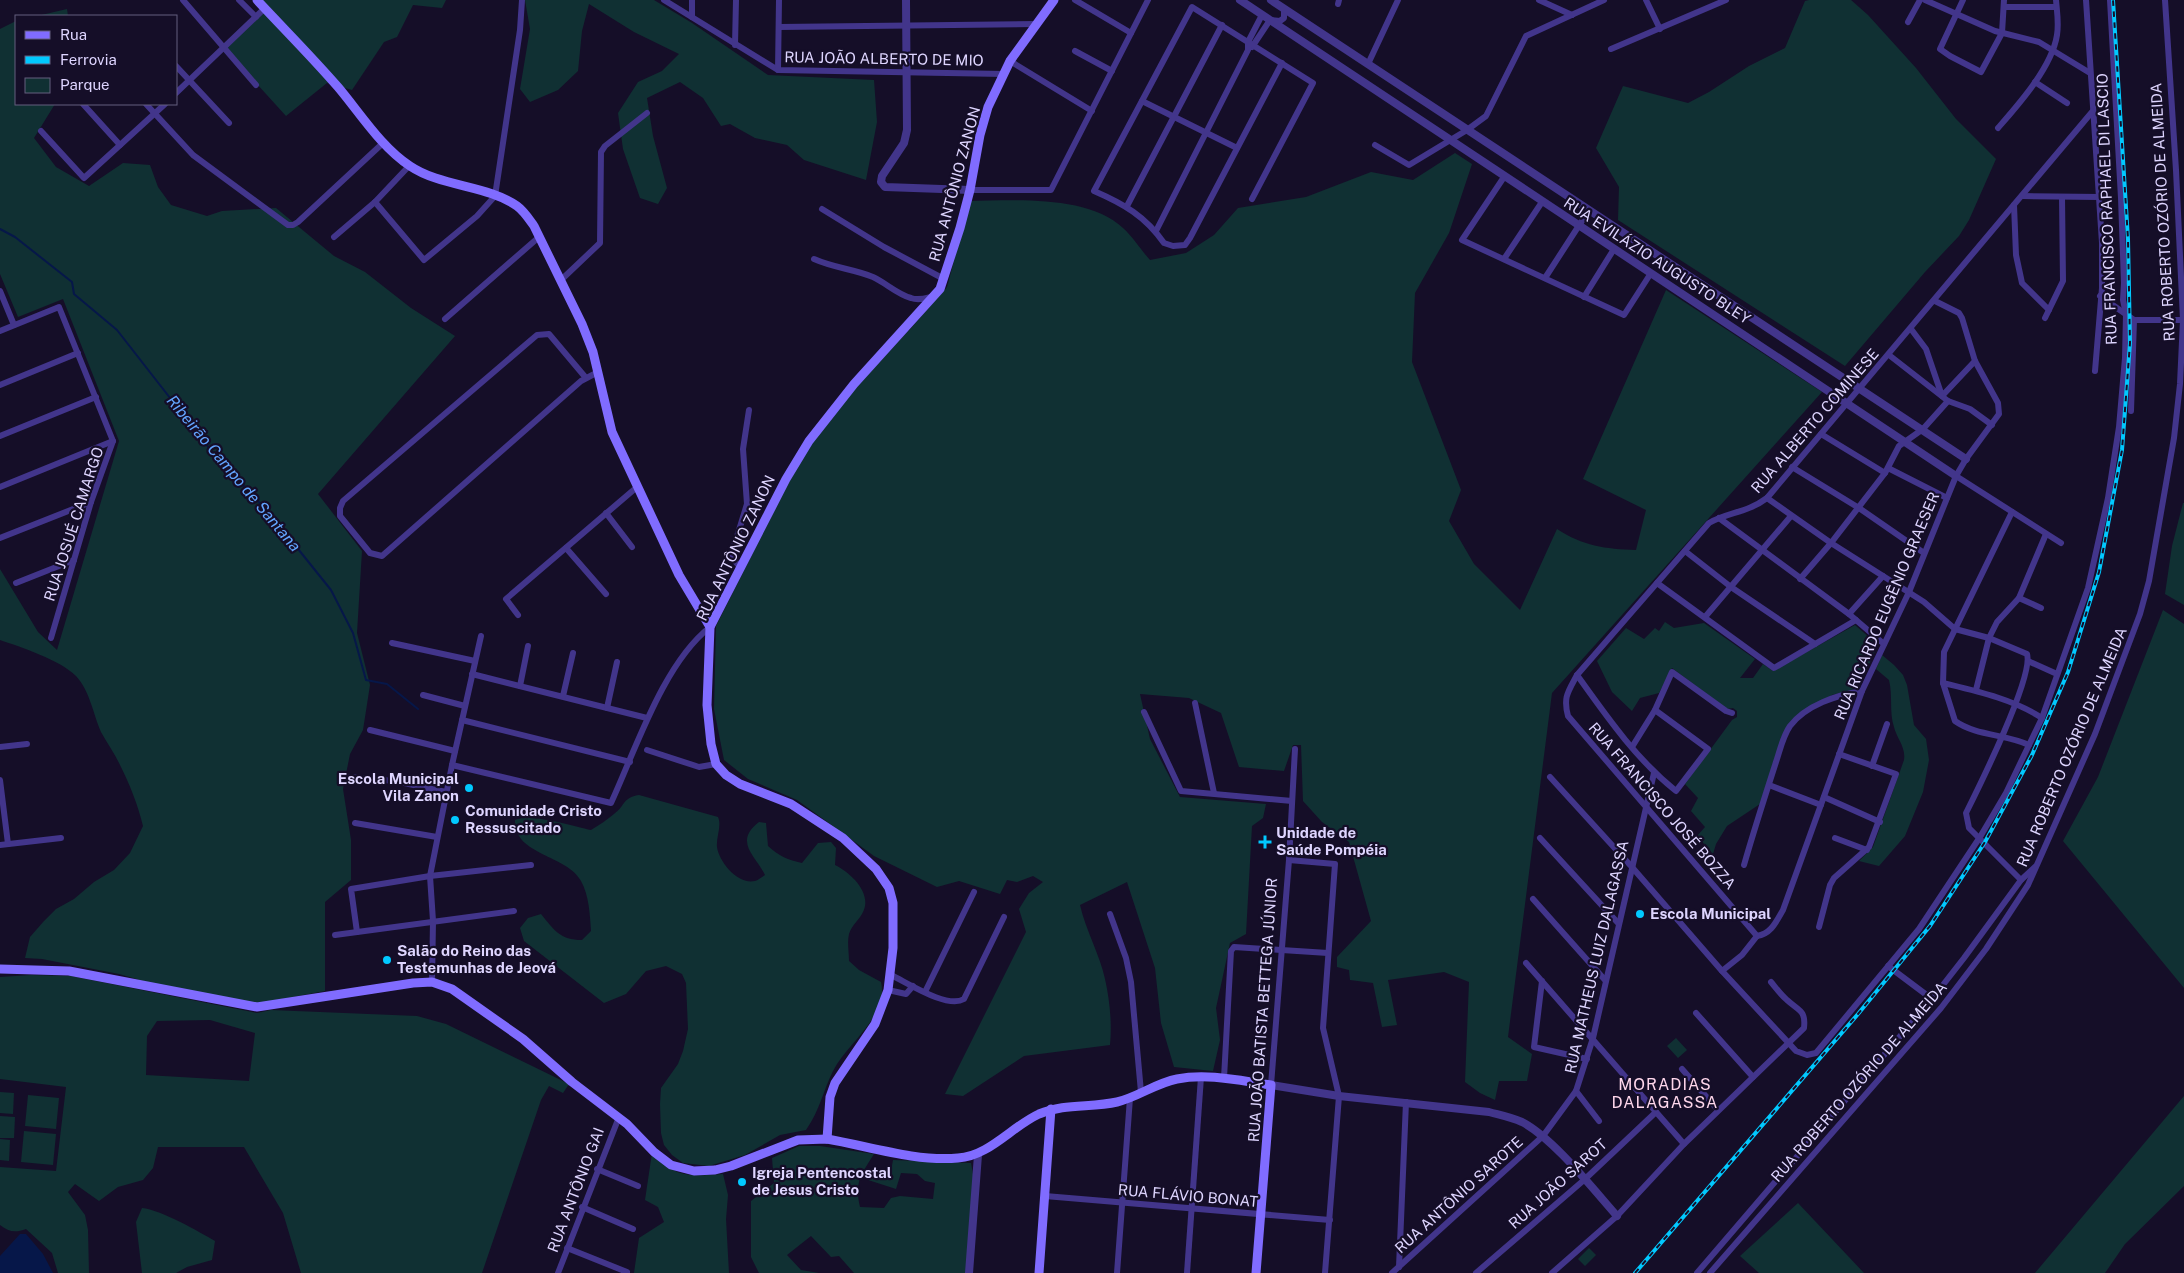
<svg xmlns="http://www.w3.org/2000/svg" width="2184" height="1273" font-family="'Public Sans',sans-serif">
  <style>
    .green { fill: #103033; fill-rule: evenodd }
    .water { fill: #061749 }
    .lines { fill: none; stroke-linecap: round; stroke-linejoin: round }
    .stream { stroke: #061749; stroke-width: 2 }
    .minor { stroke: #42358b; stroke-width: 6 }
    .tertiary { stroke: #42358b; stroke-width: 8 }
    .secondary { stroke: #806cff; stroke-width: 9 }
    .rail-casing { stroke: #01c9ff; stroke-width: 4 }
    .rail { stroke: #150e28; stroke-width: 2; stroke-dasharray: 5.5; stroke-linecap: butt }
    .poi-dot { fill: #01c9ff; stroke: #150e28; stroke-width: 2 }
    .labels { text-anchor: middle; stroke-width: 4.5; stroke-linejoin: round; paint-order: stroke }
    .street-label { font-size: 15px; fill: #ded5ff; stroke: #150e28 }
    .poi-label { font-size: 15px; font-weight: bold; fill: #ded5ff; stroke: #150e28; text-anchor: start }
    .water-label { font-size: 16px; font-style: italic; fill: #63a5ff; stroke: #150e28 }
    .neighbourhood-label { font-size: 16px; letter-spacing: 1px; fill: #ffd7ec; stroke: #150e28 }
  </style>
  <rect width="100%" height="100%" fill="#150e28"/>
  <g class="green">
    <path d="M260,0H446L442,8L413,5L397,37L384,42L352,90L327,83L286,116L225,49L267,10Z"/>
    <path d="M525,0H654L692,23L768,75L874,80L877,122L866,180L804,160L787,145L755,138L730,124L721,126L703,98L680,82L647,98L653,136L667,188L658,204L640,198L623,149L618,113L638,82L662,71L679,54L634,32L589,4L582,31L578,71L558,90L530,102L520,89L530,29Z"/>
    <path d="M1809,0H1851L1868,15L1916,68L1956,119L1996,159L1969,220L1959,236L1925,272L1845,366L1618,220L1619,187L1596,148L1623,86L1688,103L1709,92L1749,66L1785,48L1805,1Z"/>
    <path d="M67,9L68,16H37Z"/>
    <path d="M16,21V104H55L34,138L56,167L89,186L123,163L150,165L158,187L171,205L207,216L222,211L276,208L334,256L365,272L411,308L455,336L318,494L362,551L357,633L370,685L363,730L350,754L343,789L351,840V880L325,902V991L255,1004L164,987L119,974L42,959L25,958L30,937L44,921L56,909L74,899L94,882L114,870L130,853L143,826C138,805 130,785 120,765C115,754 107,743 101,732C93,714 90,691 76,676C60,660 21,647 0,640V569L38,632L57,650L119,441L63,299L18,317L0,274V29Z"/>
    <path d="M1455,153L1472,164L1449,233L1415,293L1412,362L1461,490L1449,521L1474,564L1520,610L1557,529C1583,546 1605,549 1636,550L1646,510L1583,479L1666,290L1822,392L1552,693L1508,1037L1532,1054L1527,1081H1499L1495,1100L1480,1093L1465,1082L1469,982L1444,972L1388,980L1397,1025L1382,1027L1373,983L1350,980L1349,970L1337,967V957L1371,921L1349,842L1322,822L1303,801L1301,745H1293L1284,771L1239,767L1221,713L1189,698L1140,694L1150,739L1180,797L1266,804L1263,818L1252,826L1246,934L1230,943L1216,1008L1220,1040L1213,1071L1174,1067L1161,1023L1155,968L1127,882L1080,905C1086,931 1100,955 1105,979C1110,1001 1112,1024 1110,1045L1024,1056L963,1096L945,1094L1026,932L1019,909L1029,893L1043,882L1033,876L1017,882L1007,880L1000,894L959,881L937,887L874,856L797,800L748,779L724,760L714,709L716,626L803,454L855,388L912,327L947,287L970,201C1014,200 1089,195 1123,228C1133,237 1141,250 1150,260L1186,253L1214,235L1238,208L1306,197L1371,172L1413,180Z"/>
    <path d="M2183,503H2184V605L2165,594L2172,546Z"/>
    <path d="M2163,610L2184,624V988L2063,841L2098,777Z"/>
    <path d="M1665,622L1674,628L1704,623L1755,659L1740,678H1753L1763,664L1773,671L1855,625L1878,645L1858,688L1832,695L1792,720L1760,804L1727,826L1716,844L1713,854L1697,836L1705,827L1691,811L1698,798L1685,784L1732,720L1737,717V711L1733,708L1727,709L1672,668L1659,693L1640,698L1632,711L1612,692L1597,661L1626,628L1644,639L1655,628L1659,631Z"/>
    <path d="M1882,655L1894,665L1903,675L1907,685L1914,725L1926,739L1929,760L1923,792L1905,836L1879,866L1859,861L1873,847L1904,760C1906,747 1897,739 1894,727C1889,712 1893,696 1889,680L1876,669Z"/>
    <path d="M639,795L718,817C722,826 716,837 717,847C719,862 738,885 755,881C758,880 762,877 765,875C756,856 733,842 759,822L766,823L768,846C779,856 788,860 802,863L818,843L831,842L836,848L835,865C851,873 874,894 862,914C858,921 852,925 849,934C847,942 849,952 849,961L859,970L881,982C889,1016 847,1043 833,1071C823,1091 820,1110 806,1130L780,1135L745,1155L709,1166L683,1163L672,1155L664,1145L661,1133L660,1104L661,1088L678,1064L683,1051L688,1029L686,983L682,974L666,966L646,971L626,994L604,1003L524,941L520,928L528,918L541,914C554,930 560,940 582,940L591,931C590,915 589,895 581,881C567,855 513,855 515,820C531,813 572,826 591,830C599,825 607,820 614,814C626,805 622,798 639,795Z"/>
    <path d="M31,975L71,976L257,1013L271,1010L417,1016L446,1024L569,1084L563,1093L549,1086L541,1100L482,1273H301L283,1213L244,1147H158L153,1168L143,1180L118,1187L99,1201L75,1184L68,1192L85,1215L88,1230L89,1273H58L52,1253L26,1229C15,1233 9,1232 0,1225V1167L56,1171L66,1087L0,1079V977ZM210,1020L255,1033L249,1081L146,1075L147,1036L157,1021Z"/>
    <path d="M1676,1038L1687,1050L1678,1058L1667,1046Z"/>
    <path d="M0,1092L14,1093L13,1114L0,1113Z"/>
    <path d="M28,1095L59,1098L56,1129L25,1126Z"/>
    <path d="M2184,1096V1186L2125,1244L2105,1273H2035Z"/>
    <path d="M0,1116L15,1117L14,1138H0Z"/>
    <path d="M24,1131L56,1134L53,1165L21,1162Z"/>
    <path d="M0,1139L10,1140L9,1161L0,1160Z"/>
    <path d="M799,1146H820L874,1154C861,1175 854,1182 860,1207L884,1208L891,1198L900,1196L933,1199L935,1183L925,1181L917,1174L901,1173L896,1189L865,1179L873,1170L891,1171L893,1160L971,1163L974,1180L967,1273H854L839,1256L831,1257L811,1236L787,1255L801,1270L819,1273H759L751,1257V1201L774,1183L772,1158Z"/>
    <path d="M652,1153C677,1179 690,1176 723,1174L728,1195L726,1219L729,1273H634L639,1238L664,1222L658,1207L645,1200Z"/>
    <path d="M1798,1203L1864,1273H1759L1740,1256Z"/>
    <path d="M142,1208C161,1210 198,1231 215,1241L212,1260L187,1267L176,1273H142L136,1222Z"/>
    <path d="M1589,1248L1596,1255L1585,1266L1578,1259Z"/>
  </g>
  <path class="water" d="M20,1234H26L43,1254L53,1273H0V1256Z"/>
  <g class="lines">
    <path class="stream" d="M0,229L15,237L72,282L74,294L117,330L213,453L270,514L331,590L353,633L366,680L387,684L418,709"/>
    <g class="minor">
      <path d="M183,0L256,85"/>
      <path d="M239,0L256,17"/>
      <path d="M664,0L778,70L1004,74"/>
      <path d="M692,0V17"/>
      <path d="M1075,0L1131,33"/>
      <path d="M1539,0L1572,15"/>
      <path d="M1646,0L1660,29"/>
      <path d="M1925,0L1995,31L2039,42L2090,73"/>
      <path d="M1963,0L1940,49L1950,56L1981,72L2002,33L2004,0"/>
      <path d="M2086,0L2102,243V288L2095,371"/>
      <path d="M1338,4L1339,0"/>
      <path d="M2004,7H2056"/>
      <path d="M1908,22L1920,0"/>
      <path d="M779,27L1036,24"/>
      <path d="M735,45L736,0"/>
      <path d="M1252,47L1270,20L1280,21L1284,18V9"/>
      <path d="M1611,49L1726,0"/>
      <path d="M1075,51L1112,71"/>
      <path d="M1010,61L1092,111"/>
      <path d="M1368,64L1398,0"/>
      <path d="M176,66L229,123"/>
      <path d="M778,70L779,0"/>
      <path d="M2035,82L2067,103"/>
      <path d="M176,93L265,8"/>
      <path d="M1142,101L1237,148"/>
      <path d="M83,104L120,145"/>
      <path d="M146,104L193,155L288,225H293L298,222L383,143"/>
      <path d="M1998,128C2019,104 2052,67 2057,35C2059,23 2057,12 2056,0"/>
      <path d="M41,131L84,178L165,104"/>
      <path d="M1375,145L1409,165L1467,130L1486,116L1526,36L1604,0"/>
      <path d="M1504,177L1462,240L1624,315L1651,273"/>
      <path d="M970,190H1051L1148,0"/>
      <path d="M2022,196L2100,197"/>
      <path d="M1252,199L1313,83C1272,57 1232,32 1192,7L1094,191C1124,204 1145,216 1164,243L1173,246L1185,245L1190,238L1282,63"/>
      <path d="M375,202L424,260L477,216L495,196L520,30L522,0"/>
      <path d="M2014,205L2016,255L2022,283L2049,310"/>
      <path d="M1127,206L1222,25"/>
      <path d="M822,209L884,247L944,279"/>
      <path d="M1156,231L1248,50V42L1262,15"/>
      <path d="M334,237L375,202L409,166"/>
      <path d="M814,259C834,268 854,269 873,277C886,283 897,294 911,298C919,301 926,298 934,296"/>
      <path d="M1504,259L1542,202"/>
      <path d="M1545,278L1589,210"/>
      <path d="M560,281L600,243L601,152L605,146L647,113"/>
      <path d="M0,291L14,325"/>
      <path d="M2100,296L2134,320H2183"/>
      <path d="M1584,297L1614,249"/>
      <path d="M2045,318L2063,281L2062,197"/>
      <path d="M445,319L539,237"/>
      <path d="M1911,329L1926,349L1942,396L1975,361"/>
      <path d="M0,331L59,307L113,441L91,502L51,638"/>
      <path d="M1889,355L1948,401L1970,409L1992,425"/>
      <path d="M586,378L549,334L537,335L343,501L340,508V516L370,553L382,556L581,381L598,372"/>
      <path d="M0,385L78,353"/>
      <path d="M2131,411L2134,320"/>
      <path d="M1821,434L1885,473"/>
      <path d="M0,436L96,397"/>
      <path d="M1792,467L1859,508L1924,553"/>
      <path d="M1888,468L1947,498"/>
      <path d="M1956,476L2061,543"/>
      <path d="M0,487L113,441"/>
      <path d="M1767,498L1831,543L1924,602L1955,629L1989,638L2027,654C2034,676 1979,787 1966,813L1969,828L2021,880"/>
      <path d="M2012,512L1944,652L1943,683L1955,721C1976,736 2006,734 2029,745"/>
      <path d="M606,513L632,547"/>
      <path d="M1719,518L1849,614L1884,644"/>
      <path d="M0,538L91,502"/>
      <path d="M566,548L606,594"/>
      <path d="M1685,551L1731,587L1815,644"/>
      <path d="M741,568L733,559L732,553L747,504L743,449L749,410"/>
      <path d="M1800,579L1831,543L1885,473L1899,446L1923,429L1948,401"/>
      <path d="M16,583L74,560"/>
      <path d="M1657,583L1774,668L1856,620"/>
      <path d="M2019,598L2041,608"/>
      <path d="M1849,614L1883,576"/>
      <path d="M518,615L506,599L637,487"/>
      <path d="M1705,617L1791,516"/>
      <path d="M392,643L475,661"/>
      <path d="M2028,661L2057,674"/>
      <path d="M472,674L647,718"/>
      <path d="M1577,675C1607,717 1636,759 1676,791L1708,749L1655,710"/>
      <path d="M1943,683C1976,691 2013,699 2042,718"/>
      <path d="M520,686L528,646"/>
      <path d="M1976,690L1989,638L1997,622L2019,598L2046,534"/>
      <path d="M423,695L465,706"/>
      <path d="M563,696L573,653"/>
      <path d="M1195,703L1214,793"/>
      <path d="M607,708L617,662"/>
      <path d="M1144,712L1181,791L1292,801"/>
      <path d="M462,720L630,762"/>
      <path d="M370,730L455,751"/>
      <path d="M0,747L27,744"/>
      <path d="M1632,747L1655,710L1672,672L1726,711L1732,713"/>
      <path d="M647,750L699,767L716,764"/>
      <path d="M452,765L611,803C636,749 663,664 710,627"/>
      <path d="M1872,766L1887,724"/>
      <path d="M348,777L395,781L446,792"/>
      <path d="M1550,777L1631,866L1722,971L1796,1051L1807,1055L1816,1053L1919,929L1980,837L2006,793L2042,718L2088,588L2108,498L2119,427L2125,358L2126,314L2123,300L2124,283L2121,198L2110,0"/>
      <path d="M0,780L8,844"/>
      <path d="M1769,785L1821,805"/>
      <path d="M1824,797L1880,822"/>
      <path d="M355,823L437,837"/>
      <path d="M1540,838L1618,923"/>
      <path d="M1835,838L1867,850"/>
      <path d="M0,845L61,838"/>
      <path d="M1289,860L1335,864L1323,1028L1339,1096L1325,1273"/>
      <path d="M1744,865C1754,830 1765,796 1776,762C1780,750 1783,736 1790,726C1806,705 1837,695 1862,691"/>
      <path d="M1533,899L1605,980"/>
      <path d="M1110,914L1126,958L1131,982L1141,1092"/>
      <path d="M1819,927L1830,885L1834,878L1869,847L1896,774L1839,754"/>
      <path d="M357,932L351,889L430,876L531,865"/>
      <path d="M335,935L514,911"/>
      <path d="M1757,936L1568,716C1563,697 1568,692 1577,675L1709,523C1728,512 1747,513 1767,498L2092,112"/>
      <path d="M1757,936C1771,934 1776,922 1783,910L1862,691L1909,592L1956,476L1966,459L1999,414L1998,403L1975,361L1962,318L1959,313L1935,301"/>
      <path d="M1526,963L1684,1144"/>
      <path d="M1888,966L1932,999"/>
      <path d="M1722,971L1742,955L1757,936"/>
      <path d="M891,975C908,983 947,1009 964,999L1004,917"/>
      <path d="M1542,981L1534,1047L1587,1059"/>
      <path d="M432,982L433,921L430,876L452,765L481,636"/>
      <path d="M888,990L906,994L913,986"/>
      <path d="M925,992L974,892"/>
      <path d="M1696,1013L1753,1077"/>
      <path d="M1682,1069L1718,1110"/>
      <path d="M1224,1078L1231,951L1234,947L1328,953"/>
      <path d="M1271,1085L1289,860L1295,749"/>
      <path d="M1576,1091L1599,1121"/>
      <path d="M597,1169L638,1186"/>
      <path d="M1045,1196L1330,1220"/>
      <path d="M582,1207L633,1229"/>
      <path d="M567,1248L627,1272"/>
      <path d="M1399,1267L1406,1102"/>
      <path d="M558,1273L619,1117"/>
      <path d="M1117,1273L1130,1098"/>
      <path d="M1187,1273L1201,1077"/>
      <path d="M1392,1273L1543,1136L1576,1091L1593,1038L1654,773"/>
      <path d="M1476,1273L1584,1180L1656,1112"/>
      <path d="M1552,1273L1617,1216L1684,1144L1804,1028C1806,1010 1799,1011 1787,1000C1781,995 1776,988 1771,982"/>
      <path d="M1697,1273L1932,999L1964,958L2021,880L2035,867"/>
      <path d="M1710,1273L1941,1008L1986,949L2028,885L2095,734L2140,614L2149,581L2174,438L2180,384L2183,320L2176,170L2165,0"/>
    </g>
    <g class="tertiary">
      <path d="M906,0L907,130L904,143L882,176L881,182L885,187L970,190"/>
      <path d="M1240,0L1956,476"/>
      <path d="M1271,0L1966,459"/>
      <path d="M1271,1085L1339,1096L1489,1112C1500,1115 1511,1117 1522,1122C1553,1138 1593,1189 1617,1216"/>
      <path d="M969,1273L978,1155"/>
    </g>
    <g class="secondary">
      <path d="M257,0C284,29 312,57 338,87C360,113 381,147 410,166C441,187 487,185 517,206C524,211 529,219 534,226L582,324L593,352L612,432L679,575L710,627"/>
      <path d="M0,969L69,971L257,1007L413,983L432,982L452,989L523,1039L572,1082L627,1124L654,1152L671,1165L694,1171L715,1170L731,1166L798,1140L827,1139C868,1146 916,1162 958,1158C989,1156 1011,1127 1039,1114C1065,1103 1091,1108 1117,1102C1138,1097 1156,1083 1177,1079C1208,1073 1241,1081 1271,1085L1256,1273"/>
      <path d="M827,1139L830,1097L835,1083L875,1024L888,990L893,948V903L889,888L876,869L843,838L791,804L740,784L726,775L716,764L711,744L707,705L710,627L786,479L809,441L854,384L940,289L960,228L970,190L980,135L988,107L1010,61L1054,0"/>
      <path d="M1039,1273L1051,1109"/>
    </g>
    <defs>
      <path id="rail" d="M1635,1273L1858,1014L1930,926L1985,842L2032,755L2068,672L2099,572L2122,450L2130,343L2128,239L2113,0"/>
    </defs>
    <use href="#rail" class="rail-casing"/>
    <use href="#rail" class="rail"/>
  </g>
  <g class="poi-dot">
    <circle cx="469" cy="788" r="5"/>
    <circle cx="455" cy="820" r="5"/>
    <path d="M1262.5 834.5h5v5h5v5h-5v5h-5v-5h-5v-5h5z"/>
    <circle cx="1640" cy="914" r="5"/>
    <circle cx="387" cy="960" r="5"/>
    <circle cx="742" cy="1182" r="5"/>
  </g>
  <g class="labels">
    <g class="street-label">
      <text transform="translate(884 59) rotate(1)" y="5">RUA JOÃO ALBERTO DE MIO</text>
      <text transform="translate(955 184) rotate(-75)" y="5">RUA ANTÔNIO ZANON</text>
      <text transform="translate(2107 209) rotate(-92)" y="5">RUA FRANCISCO RAPHAEL DI LASCIO</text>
      <text transform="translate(2163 212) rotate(-93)" y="5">RUA ROBERTO OZÓRIO DE ALMEIDA</text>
      <text transform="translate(1657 261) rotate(33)" y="5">RUA EVILÁZIO AUGUSTO BLEY</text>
      <text transform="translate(1815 421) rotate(-49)" y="5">RUA ALBERTO COMINESE</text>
      <text transform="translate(74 524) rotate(-72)" y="5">RUA JOSUÉ CAMARGO</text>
      <text transform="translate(736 548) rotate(-64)" y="5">RUA ANTÔNIO ZANON</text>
      <text transform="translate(1887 606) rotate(-67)" y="5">RUA RICARDO EUGÊNIO GRAESER</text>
      <text transform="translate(2072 747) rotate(-67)" y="5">RUA ROBERTO OZÓRIO DE ALMEIDA</text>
      <text transform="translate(1662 806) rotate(49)" y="5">RUA FRANCISCO JOSÉ BOZZA</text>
      <text transform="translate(1597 957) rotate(-77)" y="5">RUA MATHEUS LUIZ DALAGASSA</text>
      <text transform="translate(1263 1010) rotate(-86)" y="5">RUA JOÃO BATISTA BETTEGA JÚNIOR</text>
      <text transform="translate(1859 1082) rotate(-49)" y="5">RUA ROBERTO OZÓRIO DE ALMEIDA</text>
      <text transform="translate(1558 1184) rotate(-42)" y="5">RUA JOÃO SAROT</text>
      <text transform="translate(576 1190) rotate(-69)" y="5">RUA ANTÔNIO GAI</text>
      <text transform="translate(1459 1195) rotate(-42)" y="5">RUA ANTÔNIO SAROTE</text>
      <text transform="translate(1188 1196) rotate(5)" y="5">RUA FLÁVIO BONAT</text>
    </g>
    <g class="poi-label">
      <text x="459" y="784" text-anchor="end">Escola Municipal<tspan x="459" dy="17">Vila Zanon</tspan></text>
      <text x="465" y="816">Comunidade Cristo<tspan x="465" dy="17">Ressuscitado</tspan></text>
      <text x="1276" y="838">Unidade de<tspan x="1276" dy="17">Saúde Pompéia</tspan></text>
      <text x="1650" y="919">Escola Municipal</text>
      <text x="397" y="956">Salão do Reino das<tspan x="397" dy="17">Testemunhas de Jeová</tspan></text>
      <text x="752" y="1178">Igreja Pentencostal<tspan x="752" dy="17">de Jesus Cristo</tspan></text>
    </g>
    <g class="water-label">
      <text transform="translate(234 473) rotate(50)" y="6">Ribeirão Campo de Santana</text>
    </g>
    <g class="neighbourhood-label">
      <text x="1665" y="1090">MORADIAS<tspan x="1665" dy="18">DALAGASSA</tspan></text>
    </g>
  </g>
  <rect x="15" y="15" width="162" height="90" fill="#150e28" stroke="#655e7e"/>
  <rect x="25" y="31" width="25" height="8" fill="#806cff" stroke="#655e7e"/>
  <text x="60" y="40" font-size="15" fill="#ded5ff">Rua</text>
  <rect x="25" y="56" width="25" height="8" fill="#01c9ff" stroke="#655e7e"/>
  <text x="60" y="65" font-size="15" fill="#ded5ff">Ferrovia</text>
  <rect x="25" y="78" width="25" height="15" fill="#103033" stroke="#655e7e"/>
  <text x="60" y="90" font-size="15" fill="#ded5ff">Parque</text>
</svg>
